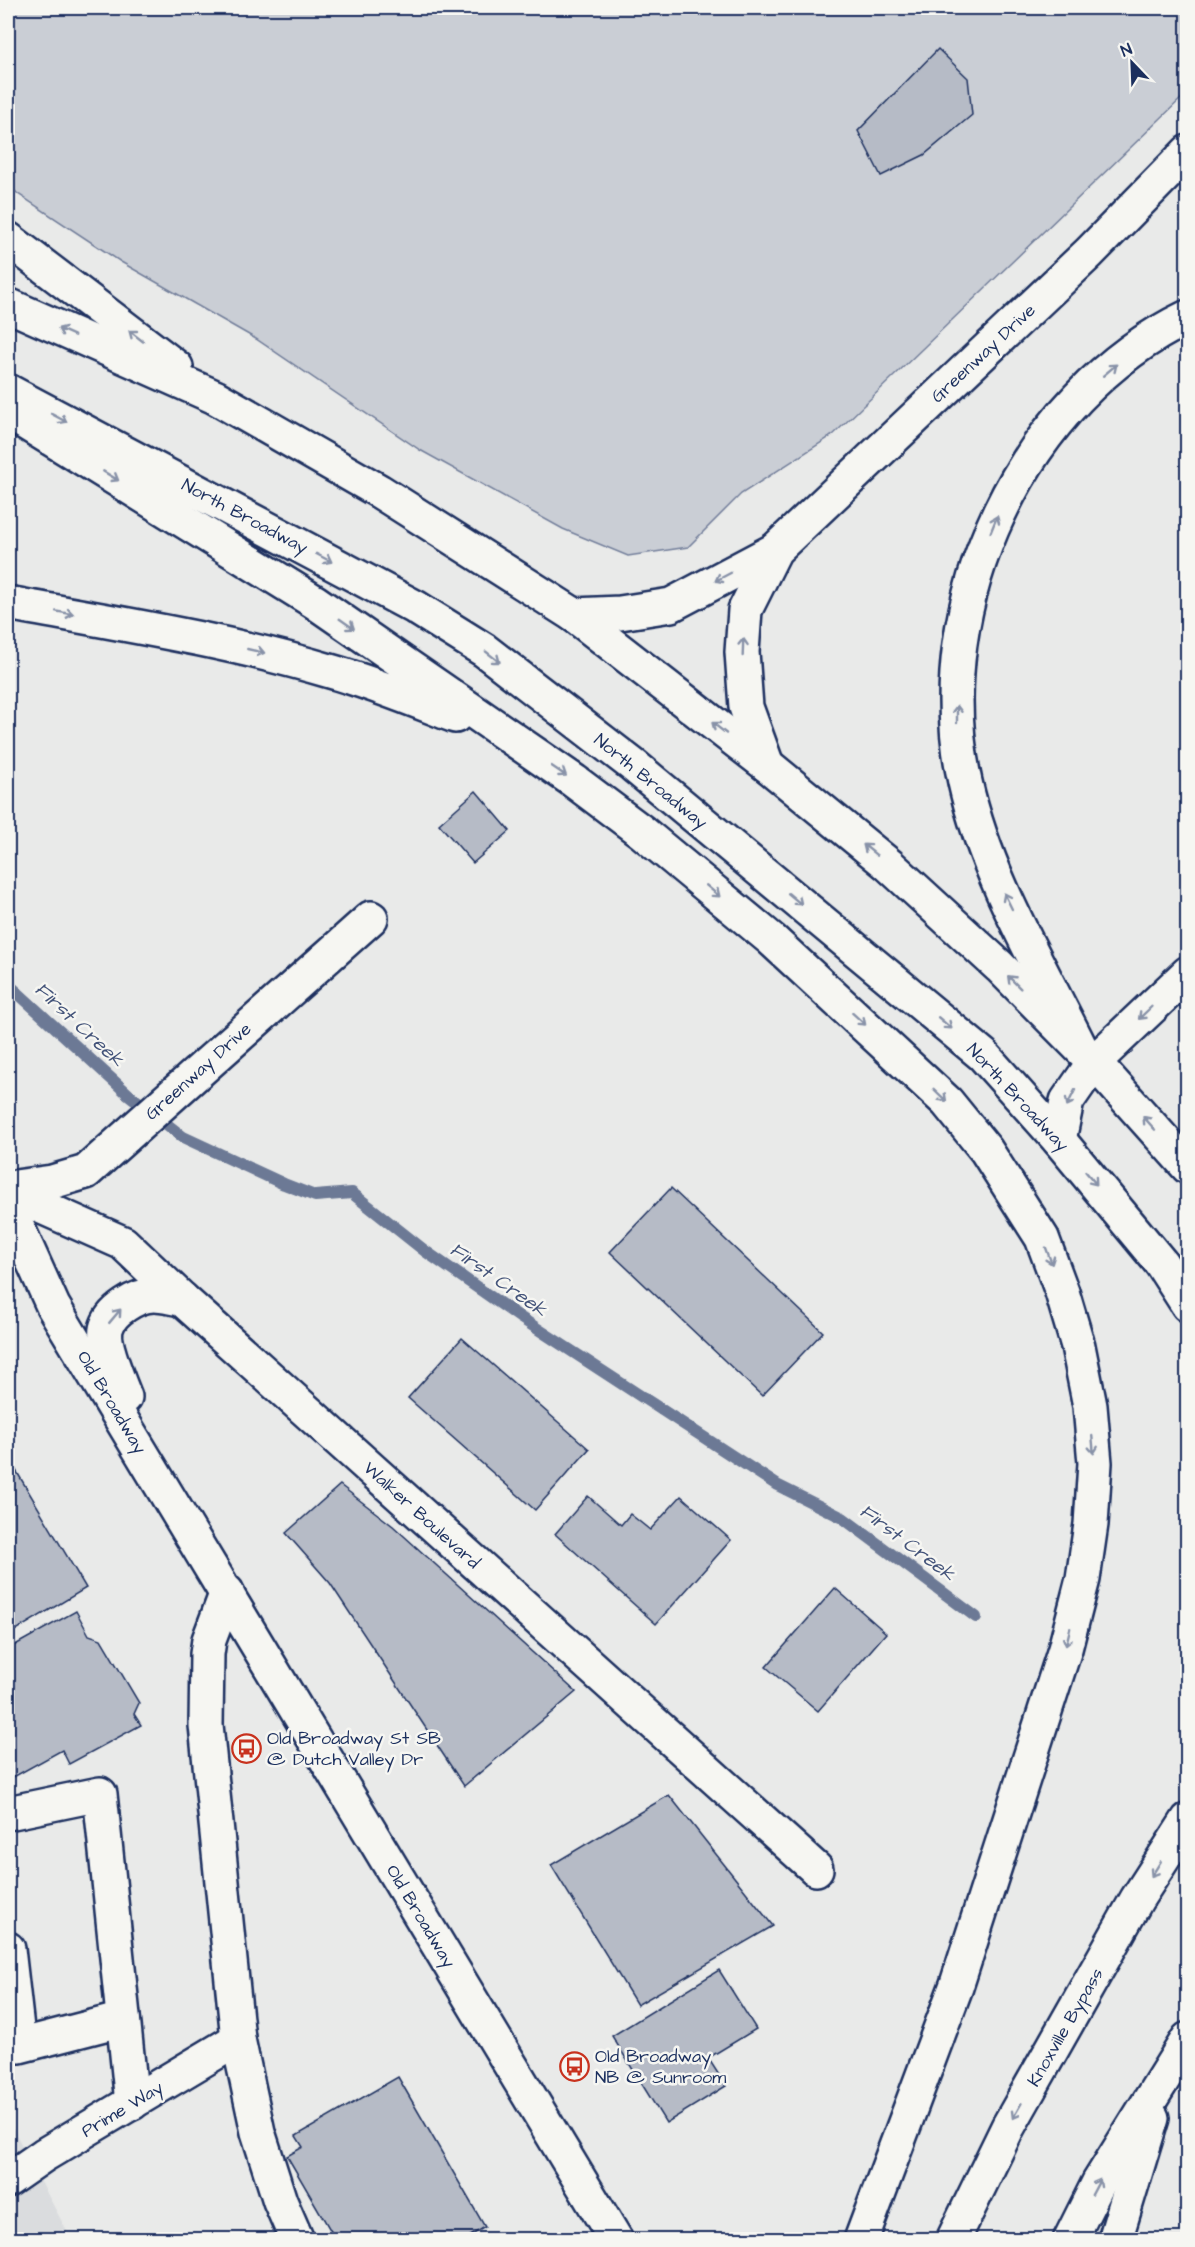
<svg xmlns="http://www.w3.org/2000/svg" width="1195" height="2247" font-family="'Architects Daughter',sans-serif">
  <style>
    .built { fill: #dadcde }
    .green { fill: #caced5; stroke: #727e9a; stroke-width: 1.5 }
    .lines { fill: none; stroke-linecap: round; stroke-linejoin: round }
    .stream { stroke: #6c7995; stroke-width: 12 }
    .building { fill: #b6bbc6; stroke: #1b2f5e; stroke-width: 1.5 }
    .minor-casing { stroke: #1b2f5e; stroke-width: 38 }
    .major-casing { stroke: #1b2f5e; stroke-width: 38 }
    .highway-casing { stroke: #1b2f5e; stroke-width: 38 }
    .minor { stroke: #f6f6f2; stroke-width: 33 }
    .major { stroke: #f6f6f2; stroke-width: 33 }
    .highway { stroke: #f6f6f2; stroke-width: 33 }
    .oneway { stroke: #8892a8 }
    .labels { text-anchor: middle; stroke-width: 5; stroke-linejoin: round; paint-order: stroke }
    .street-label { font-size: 18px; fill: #1b2f5e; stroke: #f6f6f2 }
    .poi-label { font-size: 18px; fill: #1b2f5e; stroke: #f6f6f2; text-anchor: start }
    .water-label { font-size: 20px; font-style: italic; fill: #44547a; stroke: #f6f6f2 }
  </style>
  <rect width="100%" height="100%" fill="#e9eae9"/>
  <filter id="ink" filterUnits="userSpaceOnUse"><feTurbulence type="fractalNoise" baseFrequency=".0167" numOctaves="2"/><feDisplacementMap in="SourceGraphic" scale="12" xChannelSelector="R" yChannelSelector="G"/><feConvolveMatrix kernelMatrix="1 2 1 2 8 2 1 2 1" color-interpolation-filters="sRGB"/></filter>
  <g filter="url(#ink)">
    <path class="built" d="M8,2119L71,2239H8Z"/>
    <path class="green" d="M8,8H1187V93L833,435L741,494L688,547L628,556L563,529L420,450L256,339L121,262L18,194L8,184Z"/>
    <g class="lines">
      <path class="stream" d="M8,984L128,1094L183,1137L284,1184L315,1196L352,1193L425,1251L521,1318L777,1485L843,1518L976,1617"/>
    </g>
    <g class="building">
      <path d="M938,49L968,78L972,115L924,155L881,176L858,131Z"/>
      <path d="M476,791L510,831L473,863L439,824Z"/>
      <path d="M671,1188L823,1332L762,1396L610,1252Z"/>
      <path d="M462,1338L589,1449L535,1510L408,1398Z"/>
      <path d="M8,1457L86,1588L8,1635Z"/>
      <path d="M340,1485L393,1526L576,1692L464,1786L330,1583L286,1533Z"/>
      <path d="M588,1496L621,1525L630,1514L650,1530L681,1496L731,1540L656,1624L555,1534Z"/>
      <path d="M835,1588L886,1633L818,1711L766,1667Z"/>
      <path d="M76,1611L89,1635L101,1639L139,1703L134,1714L141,1725L69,1764L62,1750L8,1780V1649Z"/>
      <path d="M669,1795L773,1926L637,2005L551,1865Z"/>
      <path d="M719,1970L756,2029L708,2058L726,2086L666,2123L612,2036Z"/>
      <path d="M398,2077L485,2227L464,2240H336L287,2156L303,2147L296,2136Z"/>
    </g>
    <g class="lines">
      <defs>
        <g id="minor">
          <path d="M767,765L746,707L742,652L745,610L775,550L1089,253L1188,152"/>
          <path d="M8,1188L52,1182L86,1172L371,918"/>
          <path d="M8,1192L123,1243L182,1299L816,1869"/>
          <path d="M227,1592L209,1640L207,1654L206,1725L238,2039L258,2132L280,2201L297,2240"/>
          <path d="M8,1813L100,1794L132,2103"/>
          <path d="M8,1949L19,2046L123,2019"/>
          <path d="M8,2180L44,2155L238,2039"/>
        </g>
        <g id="major">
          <path d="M8,239L176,367"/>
          <path d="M8,305L215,397L379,491L574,615L767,765L889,865L1000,967L1094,1062L1188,1167"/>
          <path d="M8,391L415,607L484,650L633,765L983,1055L1059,1140L1161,1263L1188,1305"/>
          <path d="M574,615L620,613L671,605L775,550"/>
          <path d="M1059,1140L1067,1101L1094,1062"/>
          <path d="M8,1206L53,1306L616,2240"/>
          <path d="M125,1397C119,1382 103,1343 106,1329C110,1311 137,1295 154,1295C163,1295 173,1298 182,1299"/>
        </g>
        <g id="highway">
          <path d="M8,412L315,602L574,781L642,832L771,939L947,1102L986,1150L1042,1238L1062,1292L1078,1346L1090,1406L1095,1463L1091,1524L1083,1579L1065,1649L956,1987L861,2240"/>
          <path d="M8,603C116,623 225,640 330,671C373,683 414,700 455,716"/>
          <path d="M1080,1047C1038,962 986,876 965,782C925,604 1023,396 1188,317"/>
          <path d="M1094,1062L1188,973"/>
          <path d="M953,2240L1008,2127L1137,1899L1188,1820"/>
          <path d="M1070,2240L1099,2182L1188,2039"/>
          <path d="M1115,2240L1152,2118"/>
        </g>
      </defs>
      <use href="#minor" class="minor-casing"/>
      <use href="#major" class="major-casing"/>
      <use href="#highway" class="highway-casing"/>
      <use href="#minor" class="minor"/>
      <use href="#major" class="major"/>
      <use href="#highway" class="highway"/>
    </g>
    <defs><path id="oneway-shaft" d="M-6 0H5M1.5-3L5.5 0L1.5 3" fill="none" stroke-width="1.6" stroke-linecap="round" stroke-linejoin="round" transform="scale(1.5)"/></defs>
    <g class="oneway">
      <use href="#oneway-shaft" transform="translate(66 332) rotate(-156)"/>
      <use href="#oneway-shaft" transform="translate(136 336) rotate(-142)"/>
      <use href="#oneway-shaft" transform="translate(1110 370) rotate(-40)"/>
      <use href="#oneway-shaft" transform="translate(59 418) rotate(28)"/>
      <use href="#oneway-shaft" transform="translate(111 476) rotate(31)"/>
      <use href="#oneway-shaft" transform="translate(994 524) rotate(-68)"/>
      <use href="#oneway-shaft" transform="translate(324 558) rotate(28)"/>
      <use href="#oneway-shaft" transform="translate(723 577) rotate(152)"/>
      <use href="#oneway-shaft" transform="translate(65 613) rotate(10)"/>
      <use href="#oneway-shaft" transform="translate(347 624) rotate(35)"/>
      <use href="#oneway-shaft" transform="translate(743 647) rotate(-88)"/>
      <use href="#oneway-shaft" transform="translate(256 651) rotate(13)"/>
      <use href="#oneway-shaft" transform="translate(493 657) rotate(38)"/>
      <use href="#oneway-shaft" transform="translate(957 714) rotate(-90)"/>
      <use href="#oneway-shaft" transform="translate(719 728) rotate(-142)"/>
      <use href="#oneway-shaft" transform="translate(559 771) rotate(34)"/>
      <use href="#oneway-shaft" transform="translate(870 850) rotate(-141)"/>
      <use href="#oneway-shaft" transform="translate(713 891) rotate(40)"/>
      <use href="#oneway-shaft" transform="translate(795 899) rotate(40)"/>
      <use href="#oneway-shaft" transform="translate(1008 901) rotate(-116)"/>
      <use href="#oneway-shaft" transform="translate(1014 982) rotate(-135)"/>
      <use href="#oneway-shaft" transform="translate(1145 1013) rotate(136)"/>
      <use href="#oneway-shaft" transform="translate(859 1019) rotate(42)"/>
      <use href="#oneway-shaft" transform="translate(945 1023) rotate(40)"/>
      <use href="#oneway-shaft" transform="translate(940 1095) rotate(44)"/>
      <use href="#oneway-shaft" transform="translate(1071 1098) rotate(117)"/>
      <use href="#oneway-shaft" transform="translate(1149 1123) rotate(-132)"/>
      <use href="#oneway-shaft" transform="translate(1091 1178) rotate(50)"/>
      <use href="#oneway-shaft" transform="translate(1049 1256) rotate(70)"/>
      <use href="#oneway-shaft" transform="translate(115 1316) rotate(-50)"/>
      <use href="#oneway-shaft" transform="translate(1093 1445) rotate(85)"/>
      <use href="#oneway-shaft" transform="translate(1068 1637) rotate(104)"/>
      <use href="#oneway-shaft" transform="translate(1156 1869) rotate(122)"/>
      <use href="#oneway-shaft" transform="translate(1017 2111) rotate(120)"/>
      <use href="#oneway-shaft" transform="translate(1096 2187) rotate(-62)"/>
    </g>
  </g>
  <defs>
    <symbol id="bus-ring" viewBox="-11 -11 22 22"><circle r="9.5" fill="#f6f6f2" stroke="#c8321e" stroke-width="1.5"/><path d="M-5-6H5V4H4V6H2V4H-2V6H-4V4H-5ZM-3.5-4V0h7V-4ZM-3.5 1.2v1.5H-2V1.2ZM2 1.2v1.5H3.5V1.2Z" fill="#c8321e"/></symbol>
  </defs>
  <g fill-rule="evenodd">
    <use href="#bus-ring" x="230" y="1732" width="33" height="33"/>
    <use href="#bus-ring" x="558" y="2050" width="33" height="33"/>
  </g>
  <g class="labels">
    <g class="street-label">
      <text transform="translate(983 353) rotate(-43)" y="6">Greenway Drive</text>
      <text transform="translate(245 516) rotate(28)" y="6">North Broadway</text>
      <text transform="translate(651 781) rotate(39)" y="6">North Broadway</text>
      <text transform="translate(198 1071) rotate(-42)" y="6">Greenway Drive</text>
      <text transform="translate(1018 1097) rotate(47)" y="6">North Broadway</text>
      <text transform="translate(112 1402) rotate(59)" y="6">Old Broadway</text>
      <text transform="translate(422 1515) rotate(42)" y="6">Walker Boulevard</text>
      <text transform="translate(421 1916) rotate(59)" y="6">Old Broadway</text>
      <text transform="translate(1065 2027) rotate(-60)" y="6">Knoxville Bypass</text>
      <text transform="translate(122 2109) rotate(-31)" y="6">Prime Way</text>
    </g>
    <g class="poi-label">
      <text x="267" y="1744">Old Broadway St SB<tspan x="267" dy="21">@ Dutch Valley Dr</tspan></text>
      <text x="595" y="2062">Old Broadway<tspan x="595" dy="21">NB @ Sunroom</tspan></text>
    </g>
    <g class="water-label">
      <text transform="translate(80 1024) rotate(43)" y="7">First Creek</text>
      <text transform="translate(499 1279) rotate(35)" y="7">First Creek</text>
      <text transform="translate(908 1542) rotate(37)" y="7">First Creek</text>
    </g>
  </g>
  <rect width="1195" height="2247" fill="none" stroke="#f6f6f2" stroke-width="30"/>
  <rect x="15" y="15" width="1165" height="2217" fill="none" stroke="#1b2f5e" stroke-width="2" filter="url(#ink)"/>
  <g transform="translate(1132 63) rotate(337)" stroke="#f6f6f2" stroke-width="4.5" paint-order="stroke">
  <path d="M0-4.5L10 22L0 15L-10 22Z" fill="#1b2f5e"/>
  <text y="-9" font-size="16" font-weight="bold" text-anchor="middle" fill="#1b2f5e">N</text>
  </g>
</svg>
